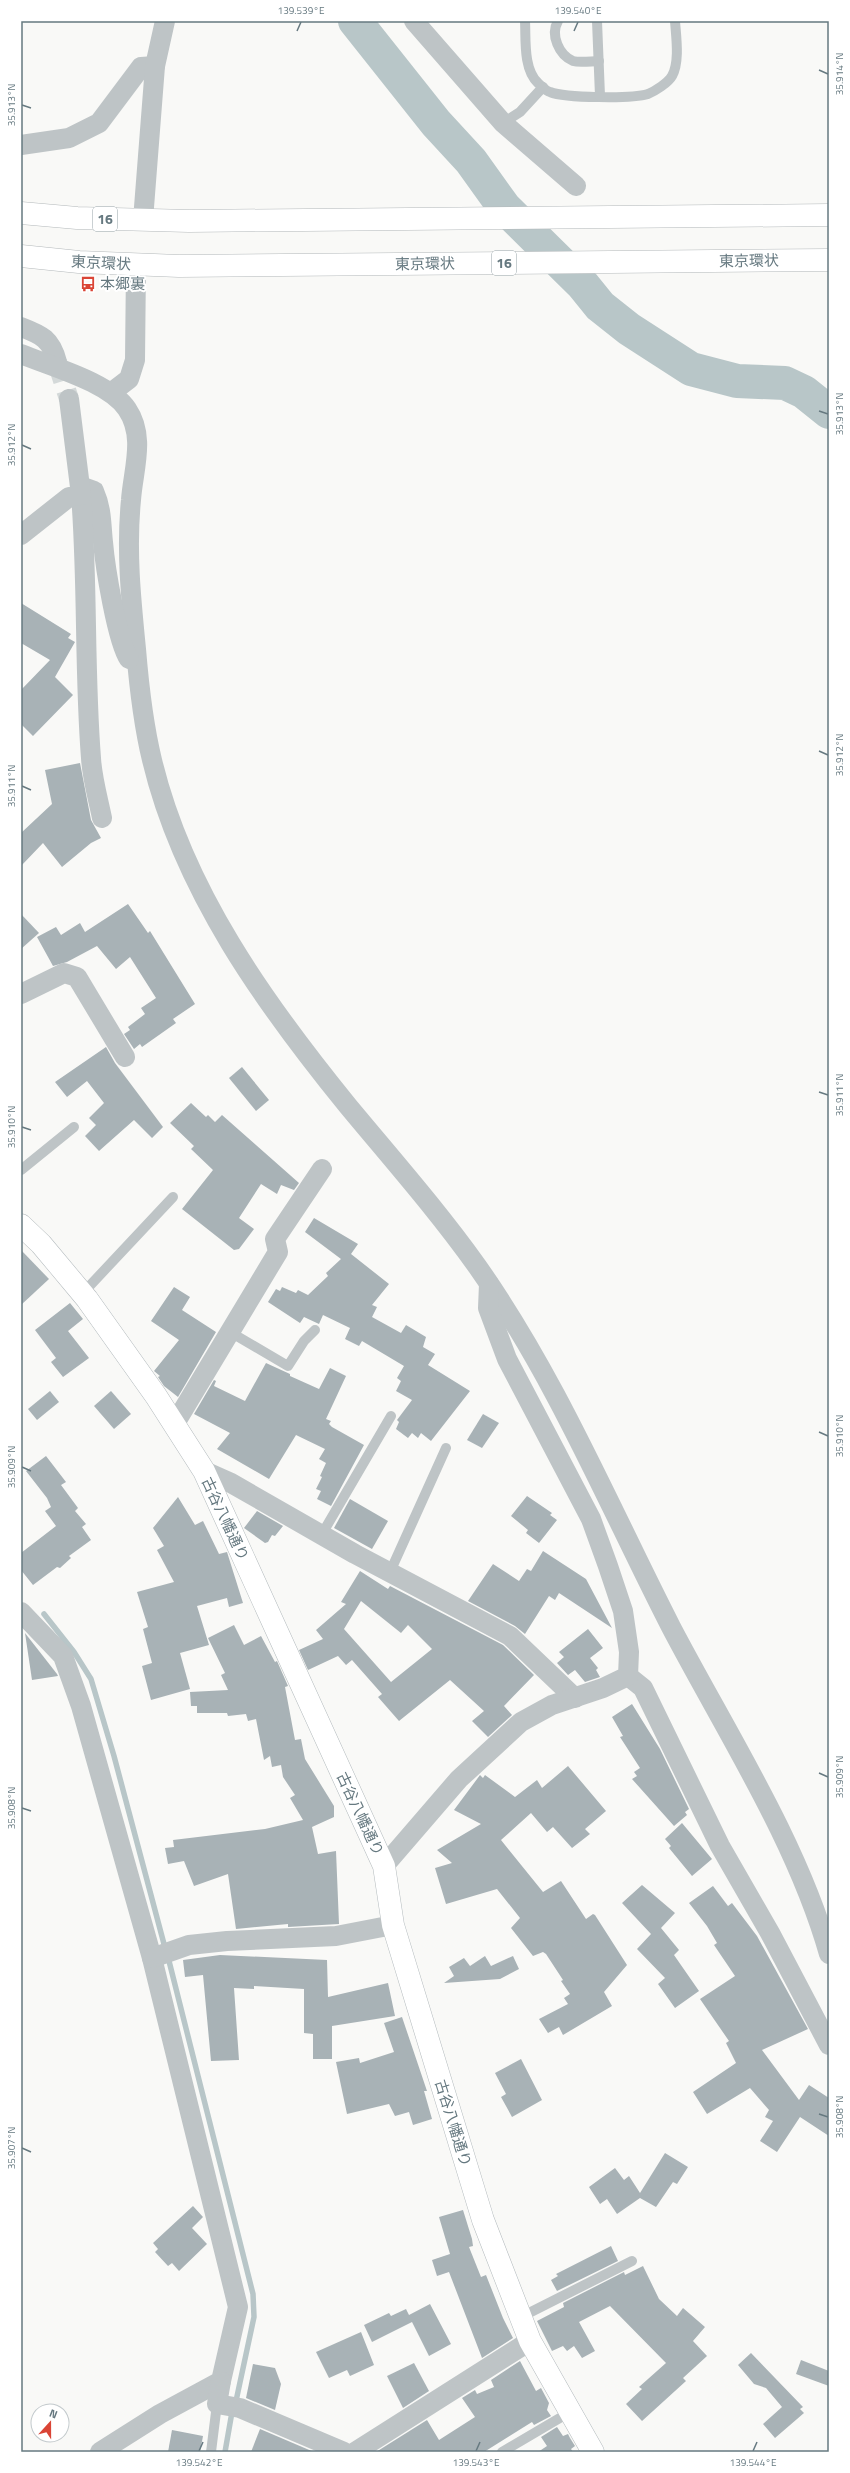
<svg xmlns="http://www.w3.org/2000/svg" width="850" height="2473" font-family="'Titillium Web','Noto Sans JP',sans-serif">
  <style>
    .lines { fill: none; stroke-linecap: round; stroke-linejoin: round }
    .stream { stroke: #b8c6c8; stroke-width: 5.5 }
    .river { stroke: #b8c6c8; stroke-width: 34 }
    .building { fill: #a8b2b6; fill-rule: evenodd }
    .street-tunnel { stroke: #d4d9d9; stroke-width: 20; stroke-dasharray: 20 10; stroke-linecap: butt }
    .secondary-casing { stroke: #b3babd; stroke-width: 23 }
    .highway-casing { stroke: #b4b9bb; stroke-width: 23 }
    .lane { stroke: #bec4c6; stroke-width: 10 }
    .street { stroke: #bec4c6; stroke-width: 20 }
    .secondary { stroke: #fff; stroke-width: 22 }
    .highway { stroke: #fff; stroke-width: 22 }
    .ticks { fill: none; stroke: #667980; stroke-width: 1.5 }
    .labels { text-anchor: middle; stroke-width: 4; stroke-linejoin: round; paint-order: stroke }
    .shield { fill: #fff; stroke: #94a1a6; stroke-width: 1 }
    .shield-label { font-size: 14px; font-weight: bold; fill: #667980 }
    .street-label { font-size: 15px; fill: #667980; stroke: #fff }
    .poi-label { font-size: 15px; fill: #667980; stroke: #fff; text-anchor: start }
    .neatline { fill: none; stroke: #667980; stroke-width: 1.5 }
    .ticks-label { font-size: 10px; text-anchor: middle; fill: #667980 }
  </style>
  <rect width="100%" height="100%" fill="#f9f9f7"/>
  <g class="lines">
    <g class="stream">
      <path d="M44,1614L74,1652L91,1679L114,1756L164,1944"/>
      <path d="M168,1957L253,2294L254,2317L236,2401"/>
      <path d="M225,2452L232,2412"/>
    </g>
    <path class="river" d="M355,21L436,123L471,161L504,207L583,285L600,306L629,329L691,369L737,381L785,383L804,392L829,412"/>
  </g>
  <g class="building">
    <path d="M21,603L71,634L68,638L75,642L55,677L73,695L33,736L21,724V690L50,660L21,643Z"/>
    <path d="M80,763L91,820L101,838L91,843L62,867L43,843L21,866V833L52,804L45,770Z"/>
    <path d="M128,904L148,933L150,931L195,1004L173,1019L176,1023L142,1047L140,1044L134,1049L124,1034L130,1030L128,1027L145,1014L141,1008L156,998L130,957L116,969L97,946L67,962L53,966L37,937L56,927L61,935L80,923L85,932Z"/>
    <path d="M21,914L39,933L21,949Z"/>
    <path d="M106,1047L115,1063L163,1127L152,1138L134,1120L99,1151L85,1136L96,1125L89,1118L104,1103L87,1081L67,1097L55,1082Z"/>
    <path d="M242,1067L269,1100L256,1111L229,1078Z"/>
    <path d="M191,1103L206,1117L208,1115L215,1122L222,1115L299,1183L294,1190L281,1185L277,1194L261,1184L239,1218L254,1229L239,1249L234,1250L182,1209L213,1170L191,1149L194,1146L170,1123Z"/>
    <path d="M314,1218L358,1244L351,1254L389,1284L372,1305L377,1307L372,1317L401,1333L406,1325L426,1337L423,1347L435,1354L428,1365L470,1391L431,1441L421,1433L418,1438L412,1433L408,1438L396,1429L399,1422L397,1420L412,1400L396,1391L401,1381L397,1378L404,1366L362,1341L359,1346L345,1339L350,1328L323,1315L319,1324L304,1317L300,1323L268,1302L276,1289L280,1291L282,1287L296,1293L298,1290L308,1295L328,1276L326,1273L341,1259L305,1232Z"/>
    <path d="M21,1250L49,1279L21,1305Z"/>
    <path d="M174,1287L190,1297L182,1310L216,1332L178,1397L164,1386L158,1377L160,1376L154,1371L179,1340L151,1321Z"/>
    <path d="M70,1303L83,1319L68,1331L89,1358L63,1377L51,1362L56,1358L35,1330Z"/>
    <path d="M266,1363L290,1374V1376L319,1389L330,1368L346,1376L326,1419L331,1421L329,1424L332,1427L364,1445L331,1506L317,1499L321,1491L316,1489L322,1477L320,1476L326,1463L319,1459L325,1449L296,1435L269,1479L217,1449L230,1433L194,1414L214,1380L216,1381L214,1386L245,1401Z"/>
    <path d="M50,1391L59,1402L37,1420L28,1409Z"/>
    <path d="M111,1391L131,1414L114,1429L94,1406Z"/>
    <path d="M483,1414L499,1423L482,1448L467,1440Z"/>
    <path d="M46,1456L66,1482L61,1485L78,1508L75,1511L86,1524L82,1527L91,1540L69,1556L71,1558L60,1568L57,1567L33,1585L21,1570V1553L56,1526L45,1511L51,1507L47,1498L26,1471Z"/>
    <path d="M527,1496L552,1513L550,1515L557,1520L539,1543L526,1533L528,1530L511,1516Z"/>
    <path d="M178,1497L195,1525L203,1521L219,1554L227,1552L243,1603L229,1607L227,1598L197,1606L209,1645L180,1653L190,1689L151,1700L142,1666L152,1663L143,1629L148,1627L137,1592L174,1582L157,1550L164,1546L153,1528Z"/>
    <path d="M350,1499L388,1521L372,1549L334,1528Z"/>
    <path d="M257,1511L283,1526L275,1536L272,1535L268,1542L265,1543L244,1528Z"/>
    <path d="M543,1551L586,1579L612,1628L559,1593L555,1600L549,1596L525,1634L515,1626L468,1601L493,1564L519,1581L527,1569L531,1571Z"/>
    <path d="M360,1571L388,1589L390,1586L503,1645L534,1675L504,1706L512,1715L488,1737L472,1721L484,1711L450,1680L399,1721L378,1697L382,1694L352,1660L346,1665L338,1656L308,1670L299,1650L323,1639L316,1630L346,1604L341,1602ZM361,1601L401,1633L408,1625L432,1649L391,1682L344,1629Z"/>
    <path d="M234,1625L244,1645L261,1636L275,1662L277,1661L288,1686L285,1687L295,1740L301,1739L305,1759L334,1806V1817L312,1827L318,1854L336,1851L339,1924L288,1927V1924L236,1929L228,1874L194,1886L184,1861L168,1864L165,1848L174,1847L173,1840L265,1829L303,1820L290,1798L295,1795L283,1777L281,1765L272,1767L270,1756L264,1760L256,1719L248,1721L246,1714L228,1716L227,1713H197V1706H191L190,1692L228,1690L221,1675L225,1673L208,1638Z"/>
    <path d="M588,1629L603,1648L590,1658L598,1668L596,1670L600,1677L585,1682L575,1670L568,1675L557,1663L564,1657L559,1652Z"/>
    <path d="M25,1633L57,1674L58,1676L32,1680Z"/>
    <path d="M632,1704L660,1749L689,1809L685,1812L687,1815L674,1826L632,1779L637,1776L634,1772L640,1768L620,1737L623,1736L612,1717Z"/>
    <path d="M568,1766L606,1811L585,1829L590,1834L572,1848L553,1827L547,1832L531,1813L501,1840L543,1892L561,1881L586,1919L593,1914L595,1915L627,1965L604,1992L612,2006L563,2035L559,2027L548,2033L539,2019L568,2004L564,1998L570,1994L561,1981L563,1980L546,1954L543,1952L533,1956L511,1928L520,1918L497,1889L446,1904L435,1868L452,1863L437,1850L481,1824L454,1810L480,1775L483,1778L485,1775L515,1797L537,1780L542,1788Z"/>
    <path d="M682,1823L712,1859L692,1876L669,1848L671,1846L665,1839Z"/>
    <path d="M642,1885L675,1913L661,1928L679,1950L674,1955L699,1991L675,2008L658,1984L665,1978L637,1949L651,1934L622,1903Z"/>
    <path d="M713,1886L728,1906L732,1903L757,1936L808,2029L762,2050L799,2100L809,2085L829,2098V2136L800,2117L777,2152L760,2141L773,2121L765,2117L769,2110L750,2088L707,2114L693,2092L736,2063L726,2043L729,2041L700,1999L735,1976L714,1945L717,1943L707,1926L689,1903Z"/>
    <path d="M220,1955L327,1960L328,1997L388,1983L395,2016L332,2026V2059H313V2034L304,2033V1989L254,1986V1989L234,1988L239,2060L211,2061L203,1975L185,1977L183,1960Z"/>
    <path d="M485,1956L491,1966L513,1956L519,1969L500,1979L444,1983L454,1976L449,1967L464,1958L470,1966Z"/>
    <path d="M402,2017L427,2091H424L432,2119L413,2125L409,2112L395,2116L389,2104L347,2114L336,2062L359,2058L360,2063L394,2052L384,2023Z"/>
    <path d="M521,2059L542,2100L512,2117L501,2097L506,2094L495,2073Z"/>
    <path d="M665,2153L688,2167L677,2184L673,2182L656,2207L640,2198L617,2214L607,2199L600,2204L589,2187L615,2168L624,2180L629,2176L640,2193Z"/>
    <path d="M193,2206L203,2217L192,2228L207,2244L179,2271L172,2263L168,2266L155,2252L158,2249L153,2243Z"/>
    <path d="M463,2210L472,2239L473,2246L469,2247L481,2277L486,2275L503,2318L513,2338L482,2358L449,2272L437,2276L432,2260L450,2254L439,2217Z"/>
    <path d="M611,2246L618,2261L557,2291L551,2280L558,2276L556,2274Z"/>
    <path d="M643,2266L659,2299L677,2316L683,2308L705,2327L693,2341L707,2356L683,2378L686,2381L642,2421L626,2404L642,2389L639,2387L666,2363L610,2306L579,2322L595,2351L582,2358L574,2346L567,2351L563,2346L552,2351L537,2321L564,2307L563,2303L624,2272L625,2275Z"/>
    <path d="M430,2304L451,2344L429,2356L412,2322L372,2342L364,2325L389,2313L391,2316L406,2309L409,2315Z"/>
    <path d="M361,2332L374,2365L350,2376L347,2370L329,2378L316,2352Z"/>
    <path d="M751,2353L803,2407L800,2409L804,2413L775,2438L763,2424L782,2407L766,2388L754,2384L738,2365Z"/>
    <path d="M801,2360L829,2371V2386L796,2374Z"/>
    <path d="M520,2361L536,2391L541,2388L549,2403L547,2410L551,2416L534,2425L532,2422L484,2452H376L427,2420L439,2440L475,2417L462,2398L475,2390L477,2394L494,2387L491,2380Z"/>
    <path d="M414,2363L429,2391L403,2408L387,2376Z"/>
    <path d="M253,2364L275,2368L281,2384L275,2410L246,2398Z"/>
    <path d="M557,2427L563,2436L568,2434L570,2438L575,2446L571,2449L573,2452H538L547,2446L541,2437Z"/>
    <path d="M260,2429L314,2452H251Z"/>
    <path d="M172,2430L203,2436L200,2452H168Z"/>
  </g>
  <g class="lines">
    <path class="street-tunnel" d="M57,362L69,399"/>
    <defs>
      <path id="secondary" d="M21,1225L41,1244L87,1299L156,1396L204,1471L384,1866L393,1925L483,2220L530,2341L593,2452"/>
      <g id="highway">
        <path d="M21,213L77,218L189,221L829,215"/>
        <path d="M21,256L79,262L179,266L829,260"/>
      </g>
    </defs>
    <use href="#secondary" class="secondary-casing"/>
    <use href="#highway" class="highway-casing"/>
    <g class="lane">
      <path d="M525,21C526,39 523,69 538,83C541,86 546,91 550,92C565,98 632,99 648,94C655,91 668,83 672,76C680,62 676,36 675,21"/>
      <path d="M558,21C550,35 559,55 573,61C580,63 592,61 599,61"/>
      <path d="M597,21L600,96"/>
      <path d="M503,123L520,112L543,87"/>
      <path d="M21,1170L74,1127"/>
      <path d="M82,1294L173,1197"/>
      <path d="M230,1332L288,1366L304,1341L315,1330"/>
      <path d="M322,1534L391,1416"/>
      <path d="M390,1572L446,1448"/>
      <path d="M519,2318L632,2261"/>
      <path d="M211,2452L217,2404"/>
      <path d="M502,2452L570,2412"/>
    </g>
    <g class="street">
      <path d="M414,21L503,123L576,186"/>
      <path d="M21,145L69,138L99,123L141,67L155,66"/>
      <path d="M143,220L155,66L165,21"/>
      <path d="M21,327C42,335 51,339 57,362"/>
      <path d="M21,354C52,367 109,382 127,409C146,437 133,470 131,500C126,550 131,599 136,649C139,686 143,723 152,760C183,890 265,1004 348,1106C392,1159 437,1210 477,1266C556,1378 609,1506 671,1627C726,1732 797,1841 829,1954"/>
      <path d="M112,392L129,379L135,360L136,265"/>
      <path d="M80,486L94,491C102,509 101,524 103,542C105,566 117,641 129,659"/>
      <path d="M81,495C88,583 84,670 91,758C92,778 98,798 102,818"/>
      <path d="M21,535L69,497L81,495L69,399"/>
      <path d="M21,994L64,973L77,977L125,1057"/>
      <path d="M174,1425L278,1252L275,1239L322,1169"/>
      <path d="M204,1471L231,1483L355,1554L510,1636L575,1698"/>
      <path d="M21,1612L63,1656L81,1706L152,1958L238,2307L221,2381L160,2414L100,2452"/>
      <path d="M628,1676L643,1688L720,1846L770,1933L829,2045"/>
      <path d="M384,1866L459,1779L521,1722L552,1705L603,1688L628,1676L629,1652L623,1611L608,1566L591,1519L507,1359L488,1308L489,1284"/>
      <path d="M152,1958L189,1945L227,1941L336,1936L393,1925"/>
      <path d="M221,2381L217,2404L240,2408L344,2452"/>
      <path d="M355,2452L530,2341"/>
    </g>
    <use href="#secondary" class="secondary"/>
    <use href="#highway" class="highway"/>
  </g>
  <path class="ticks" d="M297,31L301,22M574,31L578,22M819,70L828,74M22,105L31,108M819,411L828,414M22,445L31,449M819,751L828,755M22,786L31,790M819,1092L828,1095M22,1127L31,1130M819,1432L828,1436M22,1467L31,1471M819,1773L828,1777M22,1808L31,1811M819,2114L828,2117M22,2148L31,2152M199,2451L203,2442M476,2451L480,2442M753,2451L757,2442"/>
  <defs>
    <symbol id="bus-bare" viewBox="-9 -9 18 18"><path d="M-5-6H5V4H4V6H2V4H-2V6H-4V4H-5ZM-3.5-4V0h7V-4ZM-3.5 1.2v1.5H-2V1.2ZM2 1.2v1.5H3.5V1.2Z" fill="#da4536" stroke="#fff" stroke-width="2.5" paint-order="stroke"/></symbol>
  </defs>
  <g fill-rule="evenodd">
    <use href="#bus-bare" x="77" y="273" width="22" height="22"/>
  </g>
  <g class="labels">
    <g class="shield">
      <rect x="93" y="207" width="24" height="24" rx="3"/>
      <rect x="492" y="251" width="24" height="24" rx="3"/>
    </g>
    <g class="shield-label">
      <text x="105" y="224">16</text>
      <text x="504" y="268">16</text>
    </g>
    <g class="street-label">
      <text transform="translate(749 261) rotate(-1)" y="5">東京環状</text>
      <text transform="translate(101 263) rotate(3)" y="5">東京環状</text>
      <text transform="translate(425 264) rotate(-1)" y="5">東京環状</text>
      <text transform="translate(225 1519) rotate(65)" y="5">古谷八幡通り</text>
      <text transform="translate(360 1814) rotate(65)" y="5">古谷八幡通り</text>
      <text transform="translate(453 2123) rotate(73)" y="5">古谷八幡通り</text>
    </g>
    <g class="poi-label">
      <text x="100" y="289">本郷裏</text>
    </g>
  </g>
  <rect width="850" height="2473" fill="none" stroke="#ffffff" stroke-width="44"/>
  <g transform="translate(50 2423) rotate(21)"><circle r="19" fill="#ffffff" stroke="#c2c9cc"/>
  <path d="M0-3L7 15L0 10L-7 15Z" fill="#da4536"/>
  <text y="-6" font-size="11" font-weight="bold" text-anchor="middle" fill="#667980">N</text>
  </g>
  <rect x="22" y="22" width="806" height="2429" class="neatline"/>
  <g class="ticks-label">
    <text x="301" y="14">139.539°E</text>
    <text x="578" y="14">139.540°E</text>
    <text transform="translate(839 74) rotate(-90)" y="4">35.914°N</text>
    <text transform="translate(11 105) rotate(-90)" y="4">35.913°N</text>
    <text transform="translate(839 414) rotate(-90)" y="4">35.913°N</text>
    <text transform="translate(11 445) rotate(-90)" y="4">35.912°N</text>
    <text transform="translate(839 755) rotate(-90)" y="4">35.912°N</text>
    <text transform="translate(11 786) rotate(-90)" y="4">35.911°N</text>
    <text transform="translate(839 1095) rotate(-90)" y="4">35.911°N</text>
    <text transform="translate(11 1127) rotate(-90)" y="4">35.910°N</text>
    <text transform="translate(839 1436) rotate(-90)" y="4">35.910°N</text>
    <text transform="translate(11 1467) rotate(-90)" y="4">35.909°N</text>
    <text transform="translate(839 1777) rotate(-90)" y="4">35.909°N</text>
    <text transform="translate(11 1808) rotate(-90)" y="4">35.908°N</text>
    <text transform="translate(839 2117) rotate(-90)" y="4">35.908°N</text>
    <text transform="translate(11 2148) rotate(-90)" y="4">35.907°N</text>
    <text x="199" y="2466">139.542°E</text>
    <text x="476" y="2466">139.543°E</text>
    <text x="753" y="2466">139.544°E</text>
  </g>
</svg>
